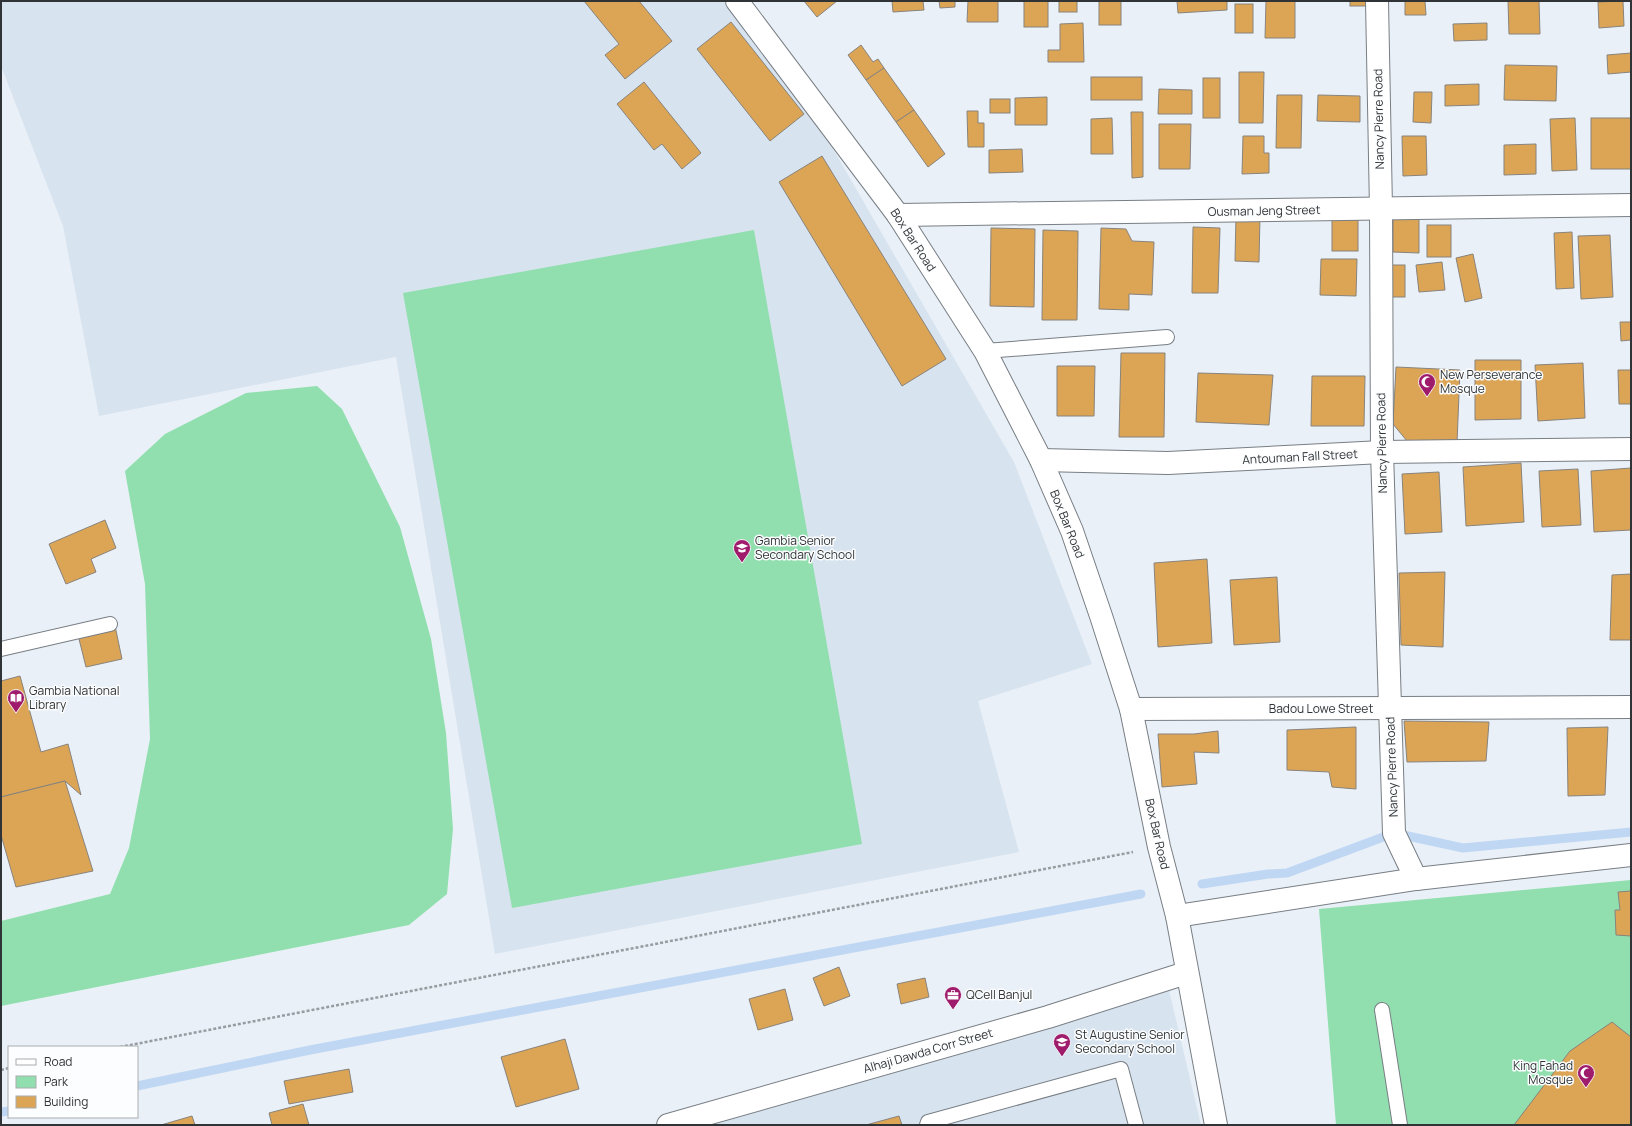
<svg xmlns="http://www.w3.org/2000/svg" width="1632" height="1126" font-family="Manrope,sans-serif">
  <style>
    .built { fill: #d7e3ef }
    .green { fill: #91dfae }
    .lines { fill: none; stroke-linecap: round; stroke-linejoin: round }
    .stream { stroke: #c0d7f3; stroke-width: 9 }
    .building { fill: #dca555; stroke: #88837d }
    .service-casing { stroke: #787e84; stroke-width: 16 }
    .minor-casing { stroke: #787e84; stroke-width: 24 }
    .tertiary-casing { stroke: #787e84; stroke-width: 24 }
    .path { stroke: #979ca1; stroke-width: 2.5; stroke-dasharray: 3 2; stroke-linecap: butt }
    .service { stroke: #fff; stroke-width: 14 }
    .minor { stroke: #fff; stroke-width: 22 }
    .tertiary { stroke: #fff; stroke-width: 22 }
    .labels { text-anchor: middle; stroke-width: 3; stroke-linejoin: round; paint-order: stroke }
    .street-label { font-size: 12px; fill: #313436; stroke: #fbfdfe }
    .poi-label { font-size: 12px; fill: #313436; stroke: #fbfdfe; text-anchor: start }
  </style>
  <rect width="100%" height="100%" fill="#e9f0f7"/>
  <g class="built">
    <path d="M1,1H724L829,142L1014,462L1092,664L978,701L1019,852L495,954L396,357L99,416L63,226L1,66Z"/>
    <path d="M1169,990L1201,1125H709Z"/>
  </g>
  <g class="green">
    <path d="M754,230L862,844L512,908L403,293Z"/>
    <path d="M317,386L342,409L400,527L431,639L446,733L453,829L447,894L409,925L1,1006V921L110,894L129,848L150,739L145,584L125,471L165,434L246,393Z"/>
    <path d="M1631,880V1125H1336L1319,909Z"/>
  </g>
  <g class="lines">
    <g class="stream">
      <path d="M1202,884L1268,874L1287,873L1394,833L1463,848L1631,832"/>
      <path d="M137,1086L310,1050L1141,894"/>
      <path d="M1,1112L9,1111"/>
    </g>
  </g>
  <g class="building">
    <path d="M584,1H639L672,41L625,79L605,55L619,44Z"/>
    <path d="M804,1H837L817,17Z"/>
    <path d="M892,1H923L924,10L893,12Z"/>
    <path d="M939,1H955V7L940,8Z"/>
    <path d="M968,1H998V22H967Z"/>
    <rect x="1024" y="1" width="24" height="26"/>
    <rect x="1059" y="1" width="18" height="11"/>
    <rect x="1099" y="1" width="22" height="24"/>
    <path d="M1177,1H1227V10L1178,13Z"/>
    <path d="M1266,1H1295V38H1265Z"/>
    <rect x="1350" y="1" width="16" height="5"/>
    <path d="M1405,1H1425L1426,15H1405Z"/>
    <path d="M1508,1H1539L1540,34H1509Z"/>
    <path d="M1623,1L1624,26L1599,28L1598,2Z"/>
    <rect x="1235" y="4" width="18" height="29"/>
    <path d="M731,22L804,114L770,141L697,49Z"/>
    <path d="M1083,23L1084,62H1048V50H1060V24Z"/>
    <path d="M1487,23V40L1454,41L1453,24Z"/>
    <path d="M861,45L873,62L878,59L884,68L866,80L848,55Z"/>
    <path d="M1631,53V72L1608,74L1607,55Z"/>
    <path d="M1505,65L1557,66L1556,101L1504,100Z"/>
    <path d="M884,68L914,110L896,122L866,80Z"/>
    <path d="M1239,72H1264L1263,123H1239Z"/>
    <rect x="1091" y="77" width="51" height="23"/>
    <rect x="1203" y="78" width="17" height="40"/>
    <path d="M644,82L701,153L682,169L662,144L654,150L617,104Z"/>
    <path d="M1479,84V105L1445,106V85Z"/>
    <path d="M1159,89L1192,90V114H1158Z"/>
    <path d="M1414,92H1432L1431,123L1413,122Z"/>
    <path d="M1277,95H1302L1301,148H1276Z"/>
    <path d="M1318,95L1360,96V122L1317,121Z"/>
    <path d="M1047,97V125H1015V98Z"/>
    <rect x="990" y="99" width="20" height="14"/>
    <path d="M914,110L945,154L928,167L896,122Z"/>
    <path d="M967,111H978V123H984V147H968Z"/>
    <path d="M1131,112H1143V177L1132,178Z"/>
    <path d="M1112,118L1113,154H1091V119Z"/>
    <path d="M1575,118L1577,170L1552,171L1550,119Z"/>
    <rect x="1591" y="118" width="40" height="51"/>
    <path d="M1159,124H1191L1190,169H1159Z"/>
    <path d="M1243,136H1264V153H1269V173L1242,174Z"/>
    <path d="M1402,136H1426L1427,175L1403,176Z"/>
    <path d="M1536,144V174L1504,175V145Z"/>
    <path d="M1022,149L1023,172L989,173V150Z"/>
    <path d="M822,156L946,359L902,386L779,182Z"/>
    <path d="M1236,215L1260,216L1259,262L1235,261Z"/>
    <rect x="1332" y="215" width="26" height="36"/>
    <path d="M1393,216H1419V253L1393,252Z"/>
    <rect x="1427" y="225" width="24" height="32"/>
    <path d="M1193,227L1220,228L1218,293H1192Z"/>
    <path d="M991,228L1035,229L1034,307L990,306Z"/>
    <path d="M1101,228L1126,229L1132,241L1154,242L1152,295L1129,294V310L1099,309Z"/>
    <path d="M1043,230L1078,231L1077,320H1042Z"/>
    <path d="M1572,232L1574,288L1556,289L1554,233Z"/>
    <path d="M1610,235L1613,297L1581,299L1578,236Z"/>
    <path d="M1473,254L1482,298L1465,302L1456,258Z"/>
    <path d="M1321,259H1357L1356,296L1320,295Z"/>
    <path d="M1442,262L1445,290L1419,292L1416,265Z"/>
    <rect x="1391" y="265" width="14" height="32"/>
    <path d="M1620,322H1631V340L1621,341Z"/>
    <path d="M1121,353H1165L1164,437H1119Z"/>
    <path d="M1475,360H1521V419L1475,420Z"/>
    <path d="M1583,363L1585,418L1538,421L1535,365Z"/>
    <path d="M1057,366H1095L1094,416H1057Z"/>
    <path d="M1396,367L1460,370L1457,443L1407,441L1393,424Z"/>
    <path d="M1618,370H1631V404H1619Z"/>
    <path d="M1198,373L1273,375L1269,425L1196,422Z"/>
    <path d="M1312,376H1365L1364,426H1311Z"/>
    <path d="M1521,463L1524,522L1466,526L1463,467Z"/>
    <path d="M1631,468V530L1594,532L1591,471Z"/>
    <path d="M1578,469L1581,525L1542,527L1539,471Z"/>
    <path d="M1439,472L1442,532L1405,534L1402,474Z"/>
    <path d="M105,520L116,548L91,559L96,572L66,584L49,544Z"/>
    <path d="M1207,559L1212,643L1158,647L1154,563Z"/>
    <path d="M1445,572L1443,647L1401,645L1399,573Z"/>
    <path d="M1631,574V640H1610L1612,575Z"/>
    <path d="M1277,577L1280,642L1234,645L1230,580Z"/>
    <path d="M115,626L122,659L86,667L78,635Z"/>
    <path d="M20,676L41,752L68,744L81,795L65,781L1,797V681Z"/>
    <path d="M1404,721L1489,722L1486,761L1407,762Z"/>
    <path d="M1356,727V789L1332,787L1329,772L1287,770V730Z"/>
    <path d="M1608,727L1605,795L1568,796L1567,728Z"/>
    <path d="M1218,731L1219,753L1194,752L1197,784L1162,787L1158,734H1194Z"/>
    <path d="M65,781L93,871L16,887L1,835V797Z"/>
    <path d="M1631,891V936L1616,935L1615,910H1620L1618,892Z"/>
    <path d="M839,967L850,996L824,1006L813,978Z"/>
    <path d="M925,978L929,997L901,1004L897,984Z"/>
    <path d="M785,989L793,1020L758,1030L749,999Z"/>
    <path d="M1612,1022L1631,1037V1125H1514L1570,1051Z"/>
    <path d="M565,1039L579,1089L516,1107L501,1057Z"/>
    <path d="M349,1069L353,1092L289,1104L284,1081Z"/>
    <path d="M303,1104L309,1125H272L269,1113Z"/>
    <path d="M192,1116L195,1125H161Z"/>
    <path d="M899,1116L902,1125H866Z"/>
  </g>
  <g class="lines">
    <defs>
      <g id="service">
        <path d="M985,351L1167,337"/>
        <path d="M1,649L110,624"/>
        <path d="M1382,1010L1400,1125"/>
        <path d="M927,1125L928,1122L1121,1069L1136,1125"/>
      </g>
      <g id="minor">
        <path d="M1377,1L1381,209L1382,452L1394,833L1416,879"/>
        <path d="M898,215L1631,205"/>
        <path d="M1041,460L1168,463L1382,452L1631,449"/>
        <path d="M1131,709L1631,707"/>
        <path d="M1177,916L1416,879L1631,855"/>
        <path d="M668,1125L1048,1017L1186,973"/>
      </g>
      <path id="tertiary" d="M737,1L898,215L985,351L1041,460L1072,531L1101,616L1131,709L1159,847L1177,916L1216,1125"/>
    </defs>
    <use href="#service" class="service-casing"/>
    <use href="#minor" class="minor-casing"/>
    <use href="#tertiary" class="tertiary-casing"/>
    <g class="path">
      <path d="M120,1047L1133,852"/>
      <path d="M1,1070L9,1068"/>
    </g>
    <use href="#service" class="service"/>
    <use href="#minor" class="minor"/>
    <use href="#tertiary" class="tertiary"/>
  </g>
  <defs>
    <symbol id="mosque-pin" viewBox="-11 -11 22 30"><path d="M0 17L-7.5 6A9.5 9.5 0 1 1 7.5 6Z" fill="#9f1b6c" stroke="#fbfdfe"/><path d="M3.5-4.9A6 6 0 1 0 3.5 4.9A5 5 0 1 1 3.5-4.9Z" fill="#fff"/></symbol>
    <symbol id="school-pin" viewBox="-11 -11 22 30"><path d="M0 17L-7.5 6A9.5 9.5 0 1 1 7.5 6Z" fill="#9f1b6c" stroke="#fbfdfe"/><path d="M0-5L7-2L0 1L-7-2ZM-4 1L0 2.5L4 1V4Q0 6-4 4Z" fill="#fff"/></symbol>
    <symbol id="library-pin" viewBox="-11 -11 22 30"><path d="M0 17L-7.5 6A9.5 9.5 0 1 1 7.5 6Z" fill="#9f1b6c" stroke="#fbfdfe"/><path d="M-6-4Q-3-5.5-.7-3.5V5Q-3 3-6 4ZM6-4Q3-5.5 .7-3.5V5Q3 3 6 4Z" fill="#fff"/></symbol>
    <symbol id="office-pin" viewBox="-11 -11 22 30"><path d="M0 17L-7.5 6A9.5 9.5 0 1 1 7.5 6Z" fill="#9f1b6c" stroke="#fbfdfe"/><path d="M-6-3h4V-5.5h4V-3h4V5H-6ZM-1-4.5V-3h2v-1.5ZM-6 0V1H6V0Z" fill="#fff"/></symbol>
  </defs>
  <g fill-rule="evenodd">
    <use href="#mosque-pin" x="1417" y="372" width="20" height="27"/>
    <use href="#school-pin" x="732" y="538" width="20" height="27"/>
    <use href="#library-pin" x="6" y="688" width="20" height="27"/>
    <use href="#office-pin" x="943" y="985" width="20" height="27"/>
    <use href="#school-pin" x="1052" y="1032" width="20" height="27"/>
    <use href="#mosque-pin" x="1576" y="1063" width="20" height="27"/>
  </g>
  <g class="labels">
    <g class="street-label">
      <text transform="translate(1379 119) rotate(-91)" y="4">Nancy Pierre Road</text>
      <text transform="translate(1264 211) rotate(-1)" y="4">Ousman Jeng Street</text>
      <text transform="translate(913 240) rotate(57)" y="4">Box Bar Road</text>
      <text transform="translate(1382 443) rotate(-91)" y="4">Nancy Pierre Road</text>
      <text transform="translate(1300 457) rotate(-3)" y="4">Antouman Fall Street</text>
      <text transform="translate(1067 524) rotate(68)" y="4">Box Bar Road</text>
      <text x="1321" y="713">Badou Lowe Street</text>
      <text transform="translate(1392 767) rotate(-92)" y="4">Nancy Pierre Road</text>
      <text transform="translate(1157 834) rotate(77)" y="4">Box Bar Road</text>
      <text transform="translate(928 1051) rotate(-16)" y="4">Alhaji Dawda Corr Street</text>
    </g>
    <g class="poi-label">
      <text x="1440" y="379">New Perseverance<tspan x="1440" dy="14">Mosque</tspan></text>
      <text x="755" y="545">Gambia Senior<tspan x="755" dy="14">Secondary School</tspan></text>
      <text x="29" y="695">Gambia National<tspan x="29" dy="14">Library</tspan></text>
      <text x="966" y="999">QCell Banjul</text>
      <text x="1075" y="1039">St Augustine Senior<tspan x="1075" dy="14">Secondary School</tspan></text>
      <text x="1573" y="1070" text-anchor="end">King Fahad<tspan x="1573" dy="14">Mosque</tspan></text>
    </g>
  </g>
  <rect width="1632" height="1126" fill="none" stroke="#313436" stroke-width="4"/>
  <rect x="8" y="1046" width="130" height="72" fill="#fbfdfe" stroke="#aaadae"/>
  <rect x="16" y="1059" width="20" height="6" fill="#ffffff" stroke="#aaadae"/>
  <text x="44" y="1066" font-size="12" fill="#313436">Road</text>
  <rect x="16" y="1076" width="20" height="12" fill="#91dfae" stroke="#aaadae"/>
  <text x="44" y="1086" font-size="12" fill="#313436">Park</text>
  <rect x="16" y="1096" width="20" height="12" fill="#dca555" stroke="#aaadae"/>
  <text x="44" y="1106" font-size="12" fill="#313436">Building</text>
</svg>
